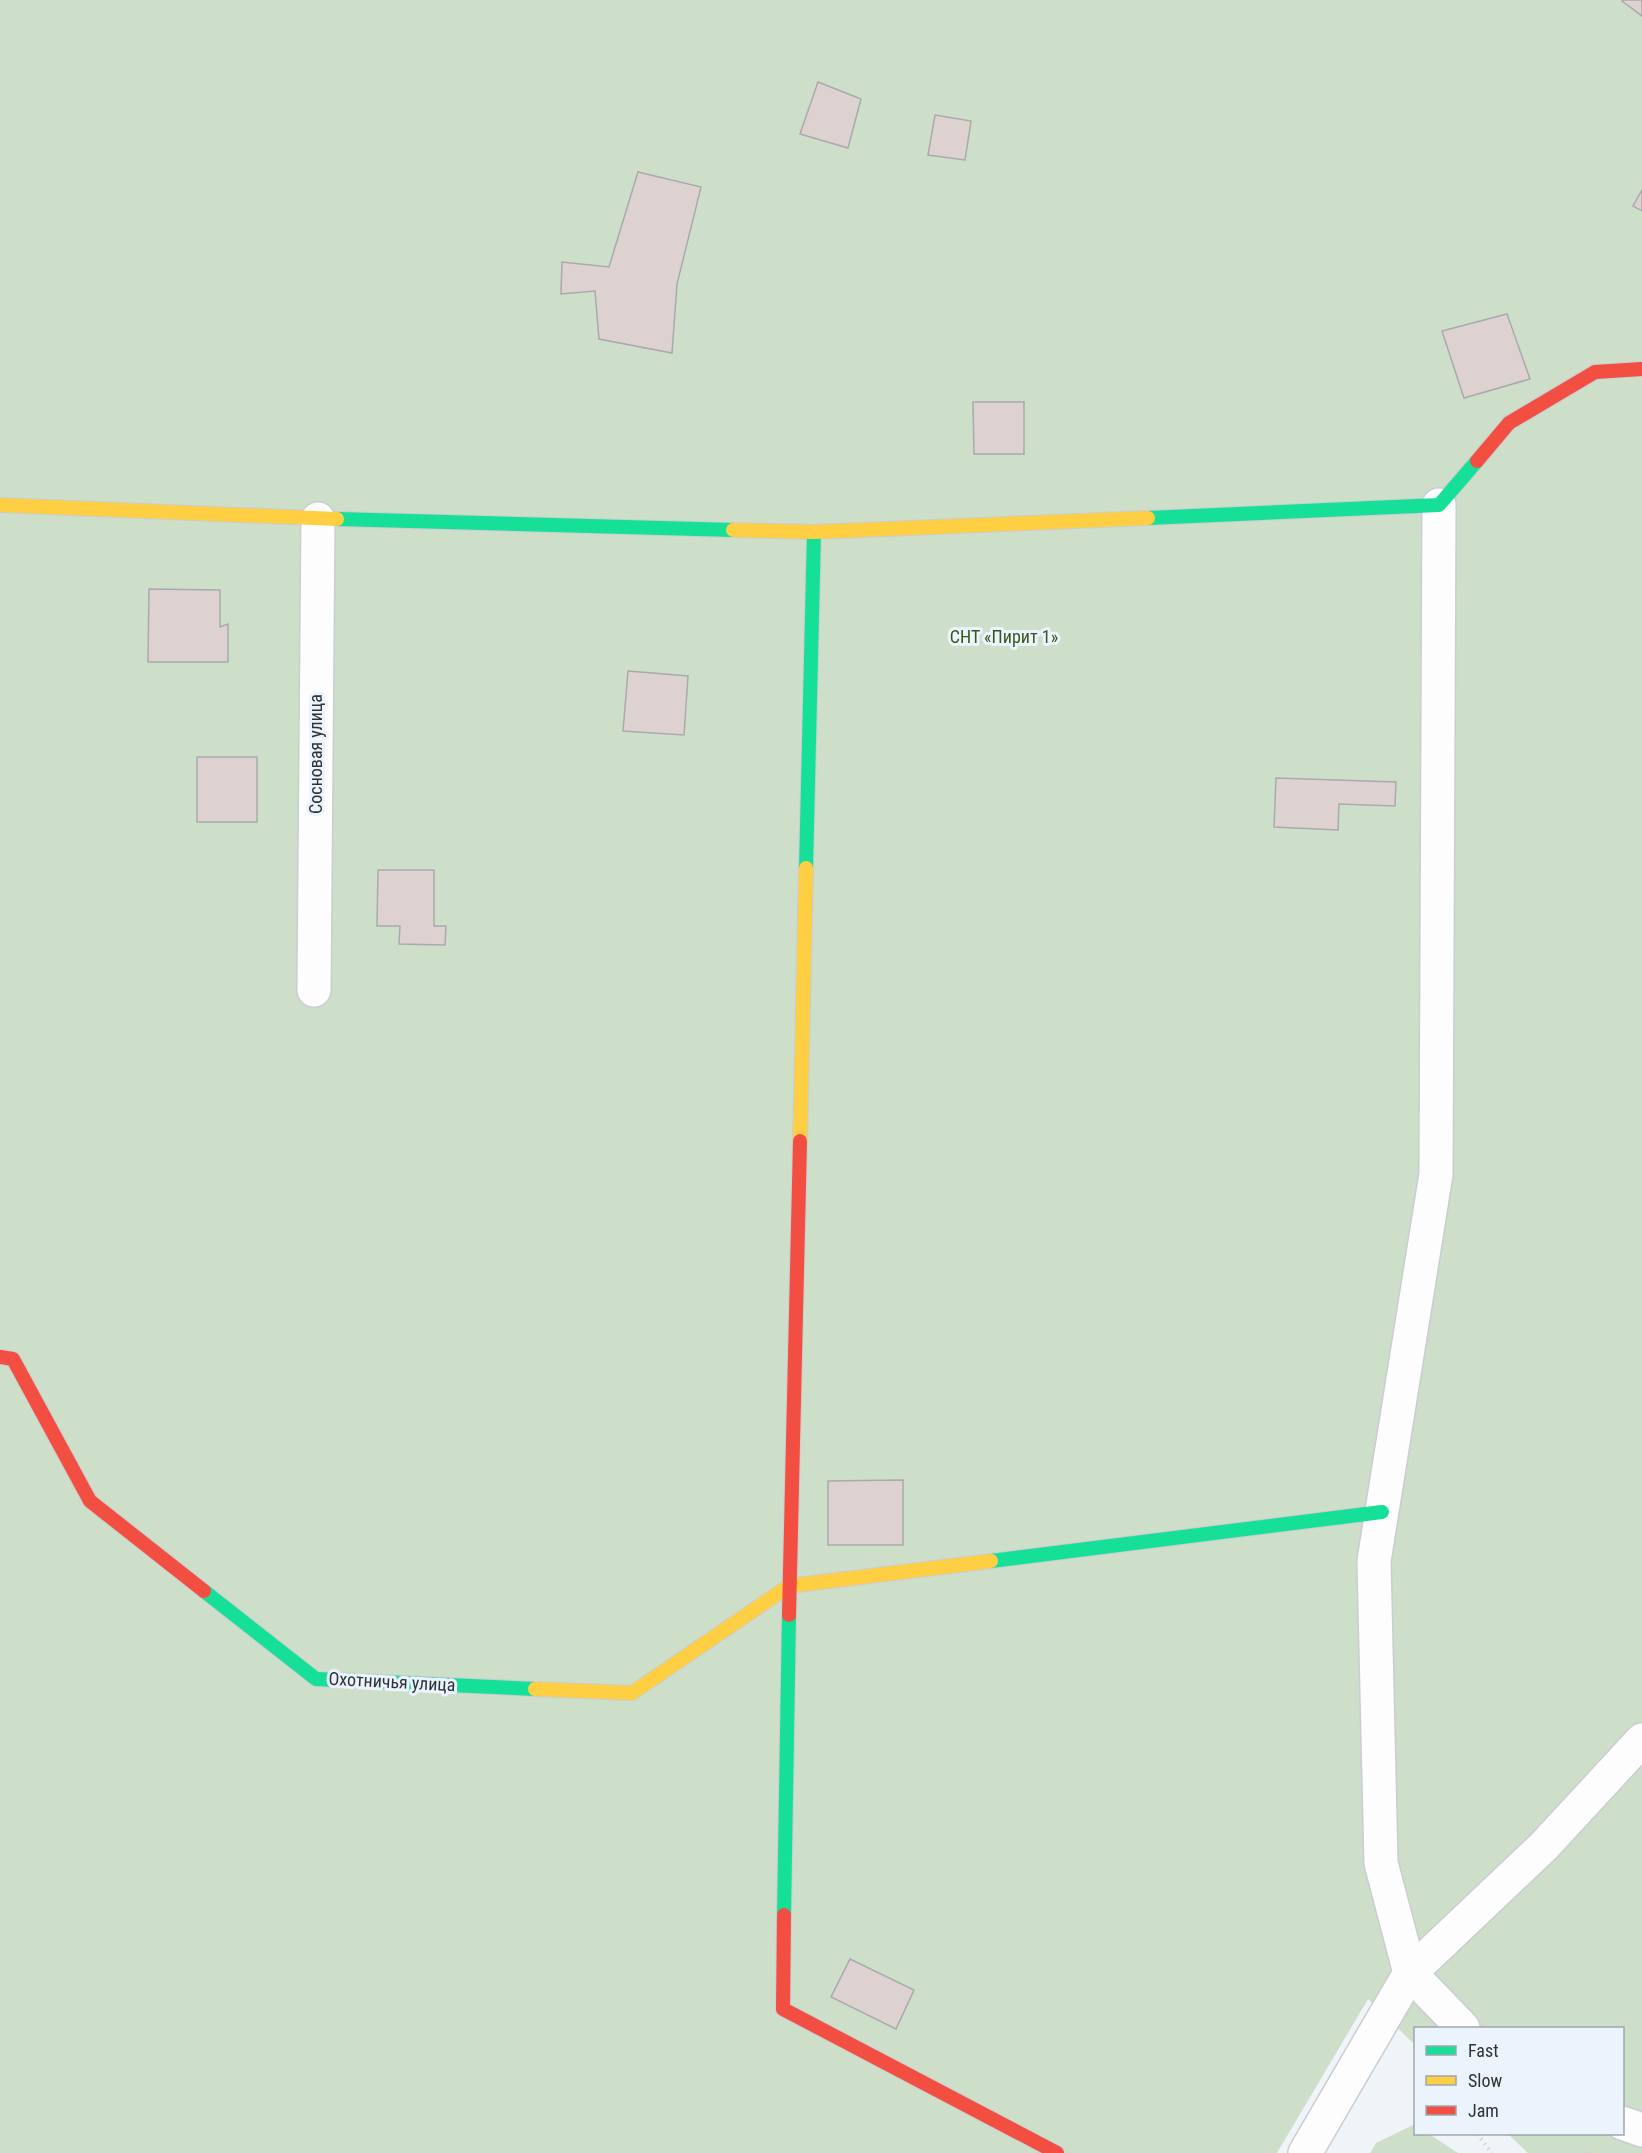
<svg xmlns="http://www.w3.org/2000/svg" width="1642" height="2153" font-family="'Roboto Condensed',sans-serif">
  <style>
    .green { fill: #cddec9 }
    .building { fill: #ded2d1; stroke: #aaaaac; stroke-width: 1.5 }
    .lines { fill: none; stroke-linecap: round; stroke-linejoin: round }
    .street-casing { stroke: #cacdd1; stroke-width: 36 }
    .fast-casing { stroke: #cacdd1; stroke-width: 16 }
    .slow-casing { stroke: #cacdd1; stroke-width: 16 }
    .jam-casing { stroke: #cacdd1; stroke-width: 16 }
    .path { stroke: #d2d4d6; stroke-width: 4; stroke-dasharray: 1.5 4.5; stroke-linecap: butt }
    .street { stroke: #fdfdfe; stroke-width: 33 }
    .fast { stroke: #16e098; stroke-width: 14 }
    .slow { stroke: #ffcf43; stroke-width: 14 }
    .jam { stroke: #f24e42; stroke-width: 14 }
    .labels { text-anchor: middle; stroke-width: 6; stroke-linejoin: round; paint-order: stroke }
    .park-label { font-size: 18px; fill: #36591b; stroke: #ebf3fd }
    .street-label { font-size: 18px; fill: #2f3336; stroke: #ebf3fd }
  </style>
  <rect width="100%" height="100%" fill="#eff4f9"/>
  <g class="green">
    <path d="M0,0H1642V2153H1528L1508,2134H1622V2028H1416L1415,2045L1368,1999L1277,2153H0Z"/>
    <path d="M1415,2124L1416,2134H1429L1458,2153H1370L1376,2143Z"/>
  </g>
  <g class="building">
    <path d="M1623,0H1642V16L1622,1Z"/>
    <path d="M818,82L861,99L848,148L800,134Z"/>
    <path d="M935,115L971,121L965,160L928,155Z"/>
    <path d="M638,172L701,187L677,284L672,353L599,339L595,291L561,294L562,262L609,267Z"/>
    <path d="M1642,190V211L1633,206Z"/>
    <path d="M1507,314L1530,379L1464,398L1442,331Z"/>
    <path d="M973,402H1024V454H974Z"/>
    <path d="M149,589L220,590V627L228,624V662H148Z"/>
    <path d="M628,671L688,676L684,735L623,731Z"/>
    <rect x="197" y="757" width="60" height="65"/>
    <path d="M1276,778L1396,782L1395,806L1339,804L1338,830L1274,827Z"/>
    <path d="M378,870H434V926H446L445,945L399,944L400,926H377Z"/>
    <path d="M903,1480V1545H828V1481Z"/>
    <path d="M850,1959L914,1990L896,2029L831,1997Z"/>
  </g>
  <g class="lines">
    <defs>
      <g id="street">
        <path d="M1439,505L1436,1174L1374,1561L1381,1863L1410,1973L1463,2028"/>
        <path d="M314,990L318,519"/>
        <path d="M1622,2123L1642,2130"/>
        <path d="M1305,2153L1410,1973L1544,1846L1642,1740"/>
      </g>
      <g id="fast">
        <path d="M1148,518L1439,505L1477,461"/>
        <path d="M337,519L733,530"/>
        <path d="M806,868L814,532"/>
        <path d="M991,1561L1382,1512"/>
        <path d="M204,1591L316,1679L535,1689"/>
        <path d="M784,1915L789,1615"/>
      </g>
      <g id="slow">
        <path d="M0,505L337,519"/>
        <path d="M733,530L814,532L1148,518"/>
        <path d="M800,1141L806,868"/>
        <path d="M535,1689L632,1693L789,1586L991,1561"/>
      </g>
      <g id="jam">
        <path d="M1477,461L1509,423L1595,372L1642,369"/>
        <path d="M0,1357L13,1359L90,1501L204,1591"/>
        <path d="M789,1615L800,1141"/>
        <path d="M784,1915L783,2009L1057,2153"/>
      </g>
    </defs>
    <use href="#street" class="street-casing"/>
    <use href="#fast" class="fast-casing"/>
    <use href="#slow" class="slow-casing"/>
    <use href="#jam" class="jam-casing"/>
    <g class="path">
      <path d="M1477,2134L1492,2153"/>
      <path d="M1583,2134L1590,2153"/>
    </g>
    <use href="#street" class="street"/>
    <use href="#fast" class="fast"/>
    <use href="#slow" class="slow"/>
    <use href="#jam" class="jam"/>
  </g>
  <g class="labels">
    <g class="park-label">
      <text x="1004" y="643">СНТ «Пирит 1»</text>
    </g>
    <g class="street-label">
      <text transform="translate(316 754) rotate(-90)" y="6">Сосновая улица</text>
      <text transform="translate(392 1682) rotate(3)" y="6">Охотничья улица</text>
    </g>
  </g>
  <rect x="1414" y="2027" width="210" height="108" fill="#ebf3fd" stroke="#a0a6ad" stroke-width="1.5"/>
  <rect x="1426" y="2046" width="30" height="9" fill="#16e098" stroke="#a0a6ad" stroke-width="1.5"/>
  <text x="1468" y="2057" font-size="18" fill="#2f3336">Fast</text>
  <rect x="1426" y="2076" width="30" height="9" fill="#ffcf43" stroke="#a0a6ad" stroke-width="1.5"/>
  <text x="1468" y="2087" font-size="18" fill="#2f3336">Slow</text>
  <rect x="1426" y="2106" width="30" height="9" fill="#f24e42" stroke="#a0a6ad" stroke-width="1.5"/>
  <text x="1468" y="2117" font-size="18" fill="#2f3336">Jam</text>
</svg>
